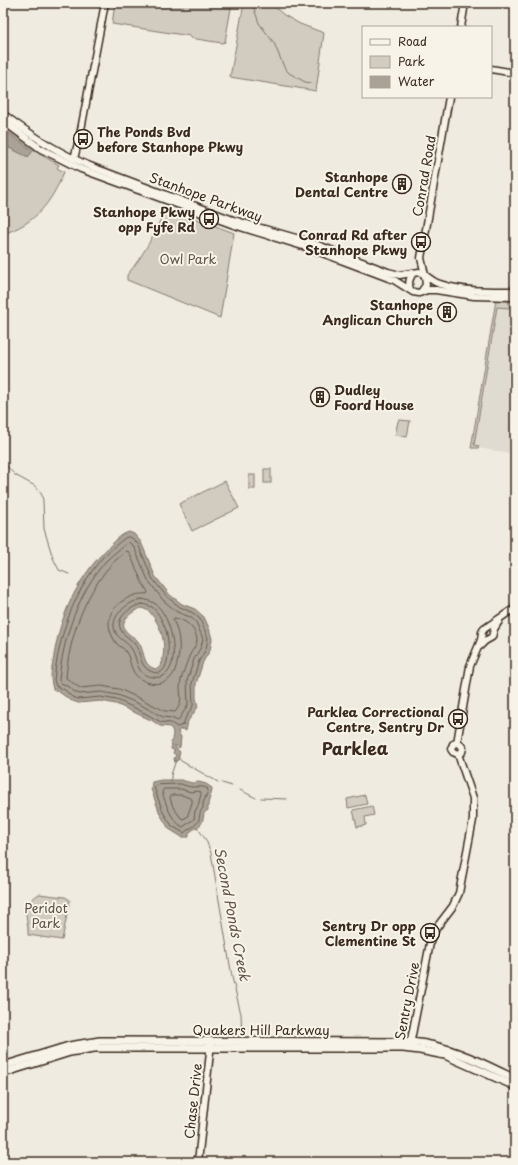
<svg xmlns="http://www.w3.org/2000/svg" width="518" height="1165" font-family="'Playpen Sans',sans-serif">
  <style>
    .built { fill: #e0dbd0 }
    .green { fill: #d1cbc0; stroke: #867a6f }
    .water { fill: #aaa296; stroke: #7e7266; fill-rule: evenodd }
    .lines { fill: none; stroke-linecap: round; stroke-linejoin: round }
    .shore { stroke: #675a4e; stroke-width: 1 }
    .stream { stroke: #7e7266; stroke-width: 1 }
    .secondary-casing { stroke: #3b2a1e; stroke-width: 9 }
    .primary-casing { stroke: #3b2a1e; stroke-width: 10 }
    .secondary { stroke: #f7f3e8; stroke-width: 6 }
    .primary { stroke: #f7f3e8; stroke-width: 7 }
    .labels { text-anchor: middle; stroke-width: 4; stroke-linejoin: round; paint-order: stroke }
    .poi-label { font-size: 13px; font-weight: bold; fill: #3b2a1e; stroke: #f7f3e8; text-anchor: end }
    .street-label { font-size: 13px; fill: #3b2a1e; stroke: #f7f3e8 }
    .park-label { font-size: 13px; fill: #605246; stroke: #f7f3e8 }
    .water-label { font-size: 14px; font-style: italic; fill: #625448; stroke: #f7f3e8 }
    .district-label { font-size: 17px; font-weight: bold; fill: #3b2a1e; stroke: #f7f3e8 }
  </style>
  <rect width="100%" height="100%" fill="#efebe0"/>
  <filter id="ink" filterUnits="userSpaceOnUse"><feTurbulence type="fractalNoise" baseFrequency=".025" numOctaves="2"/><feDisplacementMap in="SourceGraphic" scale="8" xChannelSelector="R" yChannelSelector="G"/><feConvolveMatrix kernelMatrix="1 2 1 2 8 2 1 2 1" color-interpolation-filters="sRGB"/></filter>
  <g filter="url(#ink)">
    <path class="built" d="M504,300L507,302L515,301V454L478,448L479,446L474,445L497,307Z"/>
    <g class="green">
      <path d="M115,3H232L225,42L222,43L190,38V36L112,24Z"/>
      <path d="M244,3H270L284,15L300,24L324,33L316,91L230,77Z"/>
      <path d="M3,127L38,153L59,165L57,168L64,172C51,203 36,223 3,234Z"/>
      <path d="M168,208L234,233L220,318L127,280V275C144,255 155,233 165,209Z"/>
      <path d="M496,300L508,301L509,304V308L497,307L474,445L479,446L478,448H471Z"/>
      <path d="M400,420L410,421L407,437L395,435L398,421Z"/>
      <rect x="264" y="469" width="7" height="14"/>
      <rect x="249" y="475" width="6" height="14"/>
      <path d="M225,481L239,508L192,531L179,504Z"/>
      <path d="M365,795L367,804L348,808L347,799Z"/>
      <path d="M372,806L374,815L365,817L366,825L357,827L353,810Z"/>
      <path d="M39,894L65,897L70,900L62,940L28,935C29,918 18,907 39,894Z"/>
    </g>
    <g class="water">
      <path d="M3,129L33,151L28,157L3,145Z"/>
      <path d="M129,532L134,534L141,542L155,576L170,595L182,604L195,609L204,617L209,628L212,639L210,650L203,662L196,684V698L198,707L188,721L186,731L183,729L179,730L178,732L181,737L180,747L179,748L175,745V747L180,752L178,760L175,762L174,759L176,755L173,753L174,751V750L171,749L172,745L170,742L172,741C172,735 175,733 170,727L160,726L153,721L116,704L101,701L78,703L70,700L62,694L53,689C49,676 52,669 54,656C60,614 80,573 112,544C117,539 122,534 129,532ZM142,608L149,611C163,628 167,645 161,666L157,669C141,667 146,650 137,640C133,636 128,635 125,630C119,620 134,610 142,608Z"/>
      <path d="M161,780H181L192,783L199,782L206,784L212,788C212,796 207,800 208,810L204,813C202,829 199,824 189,833V837H182L169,829L160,814L151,789L152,782Z"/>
    </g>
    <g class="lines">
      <g class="shore">
        <path d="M128,537L132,538L138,544L152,578L167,597L180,607L193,613L200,619L208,638L206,649L199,661L192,683L193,706L185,719L183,725L177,727L171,723L161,722L137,709L117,700L101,697L78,699L72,697L65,690L56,686L54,680C59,636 73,593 102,558C109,551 117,544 125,538Z"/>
        <path d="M129,542L134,547L148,580L163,600L177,612L190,617L196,622L203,639L201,647L194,659L187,681L188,705L178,721L171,718L163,717L139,704L118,695L101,692L80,694L75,692L67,686L61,683L59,680C63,638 78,593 106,561C112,555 120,549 127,543Z"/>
        <path d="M126,551L129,552L142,582L148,592L147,594C138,593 131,596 124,600C106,611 105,628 117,644C120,647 124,648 126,652C130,658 130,667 135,674C146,687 169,688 175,670C181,654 181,636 173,620L174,618C185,619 196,628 197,640C197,646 191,651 189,657C186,664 183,673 181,680C178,694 185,700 175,712L165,711L141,699L119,689L101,686L80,688L66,678C69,638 84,596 110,566C115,560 121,556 126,551Z"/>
        <path d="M142,599C146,600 151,601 154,603C170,613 181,658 167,673C163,677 159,678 153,677C134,675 139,659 131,648C127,642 120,640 116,633C107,617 129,601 142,599Z"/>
        <path d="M143,604C146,605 149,606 152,607C158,611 164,624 166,631C169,640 171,669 159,673C156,673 152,672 150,671C138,665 142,652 134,643C130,638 124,636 121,630C114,618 132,605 143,604Z"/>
        <path d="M181,784C184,785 189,787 192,787C198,787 200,786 207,788L208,791L203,803V808C198,813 201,818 197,823C194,827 188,829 184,833L172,826L163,812L154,787L157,785Z"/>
        <path d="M164,789H181L191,792L197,791L201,792V794L198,806L195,811L194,819L183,827C171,821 166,804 162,792Z"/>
        <path d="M172,795H182L192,799V803L187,817L183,819L181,818L173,807L170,798Z"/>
      </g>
      <g class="stream">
        <path d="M252,3L259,23L274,43L284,67L289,73L305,82L312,83"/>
        <path d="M3,462L15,475L35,486L42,495L43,501L44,529L53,558L59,570L69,574"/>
        <path d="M178,757L181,761L218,782"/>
        <path d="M171,782V775L176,760"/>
        <path d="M222,783L232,786"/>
        <path d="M240,790L256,798"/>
        <path d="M261,798L287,799"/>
        <path d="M197,827L206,840L211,853L232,977L241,1014L242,1036"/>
      </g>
      <defs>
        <g id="secondary">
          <path d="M461,27L465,3"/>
          <path d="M491,69L515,73"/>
          <path d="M3,114C32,136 61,155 95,168L233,220L310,242L388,272L400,275L412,273"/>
          <path d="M3,121L41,149L81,169L234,225L309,248L394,280L413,292L419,293L427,290H436L474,296L515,297"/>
          <path d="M74,159L80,135L105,3"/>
          <path d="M425,275L421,258L449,97"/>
          <path d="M410,289C408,283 409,279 413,273L419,272C427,275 432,282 440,284C464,292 491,291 515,291"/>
          <path d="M421,292L426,285L425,276"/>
          <path d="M480,646L485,641L492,637L494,629L499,621"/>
          <path d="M457,743L470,666L481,640L482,632L484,629L515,608"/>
          <path d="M457,743L453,744L451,749L453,752L458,754"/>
          <path d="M457,743L460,744L463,748L462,752L458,754"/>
          <path d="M410,1045L431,938L437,927L453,906L459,893L473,820V798L458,754"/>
          <path d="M198,1162L211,1043"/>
        </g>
        <g id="primary">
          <path d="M3,1066L69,1046L100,1041L411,1042C448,1045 482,1063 515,1079"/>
          <path d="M3,1073L70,1052L94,1048H403L420,1050L445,1055L515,1086"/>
        </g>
      </defs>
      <use href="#secondary" class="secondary-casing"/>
      <use href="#primary" class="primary-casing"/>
      <use href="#secondary" class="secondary"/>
      <use href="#primary" class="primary"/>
    </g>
  </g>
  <defs>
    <symbol id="bus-ring" viewBox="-11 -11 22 22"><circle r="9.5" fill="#f7f3e8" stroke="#3b2a1e" stroke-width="1.5"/><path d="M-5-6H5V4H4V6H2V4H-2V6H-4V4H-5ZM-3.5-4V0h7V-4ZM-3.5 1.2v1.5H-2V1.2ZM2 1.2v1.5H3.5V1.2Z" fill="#3b2a1e"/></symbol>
    <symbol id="building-ring" viewBox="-11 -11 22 22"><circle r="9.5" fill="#f7f3e8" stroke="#3b2a1e" stroke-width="1.5"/><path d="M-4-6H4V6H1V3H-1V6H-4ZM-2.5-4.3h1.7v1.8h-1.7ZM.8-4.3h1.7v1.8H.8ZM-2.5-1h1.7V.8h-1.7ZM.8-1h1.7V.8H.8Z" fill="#3b2a1e"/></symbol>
  </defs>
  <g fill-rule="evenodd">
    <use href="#bus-ring" x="72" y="128" width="22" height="22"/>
    <use href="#building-ring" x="391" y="173" width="22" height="22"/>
    <use href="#bus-ring" x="198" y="208" width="22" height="22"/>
    <use href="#bus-ring" x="410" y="231" width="22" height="22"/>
    <use href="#building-ring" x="436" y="301" width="22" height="22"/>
    <use href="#building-ring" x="309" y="386" width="22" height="22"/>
    <use href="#bus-ring" x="447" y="708" width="22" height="22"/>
    <use href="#bus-ring" x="419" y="922" width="22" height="22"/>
  </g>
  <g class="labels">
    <g class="poi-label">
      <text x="97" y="137" text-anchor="start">The Ponds Bvd<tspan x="97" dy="15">before Stanhope Pkwy</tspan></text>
      <text x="388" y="182">Stanhope<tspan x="388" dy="15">Dental Centre</tspan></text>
      <text x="195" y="217">Stanhope Pkwy<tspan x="195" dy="15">opp Fyfe Rd</tspan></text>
      <text x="407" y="240">Conrad Rd after<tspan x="407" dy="15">Stanhope Pkwy</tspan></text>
      <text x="433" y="310">Stanhope<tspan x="433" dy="15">Anglican Church</tspan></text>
      <text x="334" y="395" text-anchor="start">Dudley<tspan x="334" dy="15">Foord House</tspan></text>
      <text x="444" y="717">Parklea Correctional<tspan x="444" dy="15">Centre, Sentry Dr</tspan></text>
      <text x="416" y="931">Sentry Dr opp<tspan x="416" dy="15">Clementine St</tspan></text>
    </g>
    <g class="street-label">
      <text transform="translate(424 176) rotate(-80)" y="5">Conrad Road</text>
      <text transform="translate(206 197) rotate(20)" y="5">Stanhope Parkway</text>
      <text transform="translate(407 1001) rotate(-79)" y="5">Sentry Drive</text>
      <text x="261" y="1035">Quakers Hill Parkway</text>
      <text transform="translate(193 1101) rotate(-84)" y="5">Chase Drive</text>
    </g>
    <g class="park-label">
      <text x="188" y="264">Owl Park</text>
      <text x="46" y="913">Peridot<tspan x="46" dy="15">Park</tspan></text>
    </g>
    <g class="water-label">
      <text transform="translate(232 914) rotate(79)" y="5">Second Ponds Creek</text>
    </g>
    <g class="district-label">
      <text x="355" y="755">Parklea</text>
    </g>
  </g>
  <rect width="518" height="1165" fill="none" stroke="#f7f3e8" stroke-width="16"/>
  <rect x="8" y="8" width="502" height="1149" fill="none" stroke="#3b2a1e" stroke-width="1.5" filter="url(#ink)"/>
  <rect x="362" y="26" width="130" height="72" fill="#f7f3e8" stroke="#aca397"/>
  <rect x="370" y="39" width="20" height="6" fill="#f7f3e8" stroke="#aca397"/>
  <text x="398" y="46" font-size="12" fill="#3b2a1e">Road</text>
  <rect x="370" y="56" width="20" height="12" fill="#d1cbc0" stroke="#aca397"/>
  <text x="398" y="66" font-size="12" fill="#3b2a1e">Park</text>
  <rect x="370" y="76" width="20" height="12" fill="#aaa296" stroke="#aca397"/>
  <text x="398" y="86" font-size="12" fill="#3b2a1e">Water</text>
</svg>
